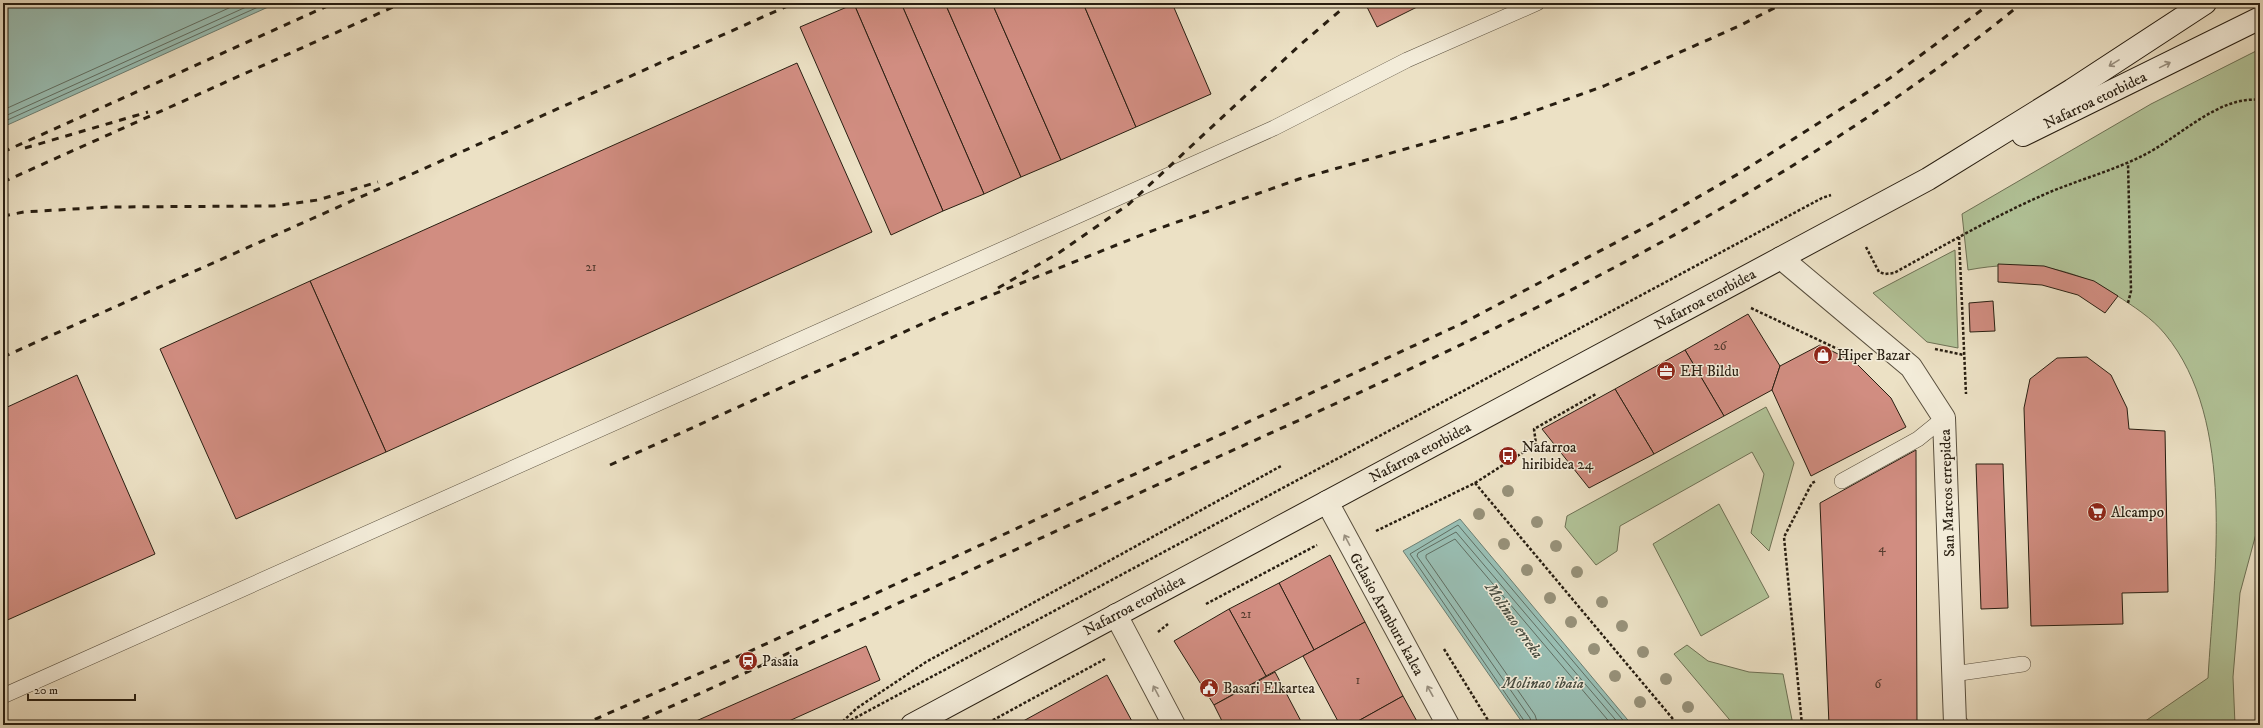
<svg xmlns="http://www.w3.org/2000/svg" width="2263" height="728" font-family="'IM FELL DW Pica',serif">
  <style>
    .green { fill: #b2c499; stroke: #6d7155 }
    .water { fill: #99beb3; stroke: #6c7e72 }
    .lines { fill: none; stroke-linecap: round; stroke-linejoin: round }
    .shore { stroke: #606e62; stroke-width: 1 }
    .building { fill: #d18d81; stroke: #281e11 }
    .service-casing { stroke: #594f3e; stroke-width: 16 }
    .minor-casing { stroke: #594f3e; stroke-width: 24 }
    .secondary-casing { stroke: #281e11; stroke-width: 24 }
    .path { stroke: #281e11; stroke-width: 2.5; stroke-dasharray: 3 2; stroke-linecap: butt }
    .service { stroke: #f3ecd9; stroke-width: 15 }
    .minor { stroke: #f3ecd9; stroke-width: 22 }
    .secondary { stroke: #f3ecd9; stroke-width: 22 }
    .rail { stroke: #281e11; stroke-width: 3; stroke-dasharray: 7 7; stroke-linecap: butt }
    .tree { fill: #979179 }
    .oneway { stroke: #988f7f }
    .labels { text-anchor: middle; stroke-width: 3; stroke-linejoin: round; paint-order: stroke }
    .number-label { font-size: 13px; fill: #523a2d }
    .street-label { font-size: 15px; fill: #281e11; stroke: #f3ecd9 }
    .poi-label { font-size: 15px; fill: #281e11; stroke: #f3ecd9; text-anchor: start }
    .water-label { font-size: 16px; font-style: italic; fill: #4a4e42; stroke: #f3ecd9 }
  </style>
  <rect width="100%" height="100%" fill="#ece1c5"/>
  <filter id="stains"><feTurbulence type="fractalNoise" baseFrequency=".005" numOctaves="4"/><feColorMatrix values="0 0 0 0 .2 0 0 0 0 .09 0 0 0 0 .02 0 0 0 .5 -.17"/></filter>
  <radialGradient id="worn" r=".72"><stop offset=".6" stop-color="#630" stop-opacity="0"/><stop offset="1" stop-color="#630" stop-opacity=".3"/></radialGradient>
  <g class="green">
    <path d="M2260,49V519L2240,593L2233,677L2235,725H2124L2141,724L2208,678C2214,573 2237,421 2165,334C2152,318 2133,306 2116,295C2069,265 2022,260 1968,270L1962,214L2151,104Z"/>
    <path d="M1955,250L1958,348L1927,342L1873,293Z"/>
    <path d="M1766,407L1794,463L1769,551L1751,533L1764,474L1752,452L1620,526L1617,551L1596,565L1565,527L1567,516Z"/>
    <path d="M1719,504L1769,597L1701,636L1653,544Z"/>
    <path d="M1687,645L1708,661L1749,672L1783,674L1793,725H1734L1674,654Z"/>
  </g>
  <g class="water">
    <path d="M3,3H277L3,127Z"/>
    <path d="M1460,519L1632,725H1524L1403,551Z"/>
  </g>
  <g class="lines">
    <g class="shore">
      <path d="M3,110L240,3"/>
      <path d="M3,117L255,3"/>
      <path d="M3,122L267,3"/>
      <path d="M1527,725L1410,554L1458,525L1627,725"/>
      <path d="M1532,725L1530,718L1417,556L1418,553L1456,532L1620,725"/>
      <path d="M1538,725L1535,715L1426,558V555L1455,539L1612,725"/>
    </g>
  </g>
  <g class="building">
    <path d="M901,3H945L1021,177L984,194Z"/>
    <path d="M901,3L984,194L943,211L854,4Z"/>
    <path d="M945,3H992L1061,160L1021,177Z"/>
    <path d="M992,3H1083L1136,127L1061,160Z"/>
    <path d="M1083,3H1172L1211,94L1136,127Z"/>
    <path d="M1365,3H1425L1377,27Z"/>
    <path d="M854,4L943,211L891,235L800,27Z"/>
    <path d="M797,63L872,232L386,452L310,281Z"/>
    <path d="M1998,264L2044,266L2094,281L2118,296L2105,313L2078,295L2042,285L1998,282Z"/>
    <path d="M310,281L386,452L236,519L160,349Z"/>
    <path d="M1993,301L1995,331L1970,332L1969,303Z"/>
    <path d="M1748,314L1780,366L1772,390L1724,416L1685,350Z"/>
    <path d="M1820,345L1856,363L1891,398L1906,427L1811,476L1772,390L1780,366Z"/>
    <path d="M1685,350L1724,416L1654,454L1615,389Z"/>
    <path d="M2087,357L2111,375L2127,408L2129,429L2165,431L2168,592L2122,593L2123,624L2031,626L2024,408L2030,379L2057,358Z"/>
    <path d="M77,375L155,554L3,622V409Z"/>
    <path d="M1615,389L1654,454L1589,488L1542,429Z"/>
    <path d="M1916,450L1917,725H1829L1820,503Z"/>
    <path d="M1976,464H2003L2008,608L1981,609Z"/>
    <path d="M1330,555L1365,622L1314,650L1279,583Z"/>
    <path d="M1279,583L1314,650L1266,676L1229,609Z"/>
    <path d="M1229,609L1266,676L1214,705L1174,641Z"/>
    <path d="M1365,622L1403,696L1351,725H1340L1303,656Z"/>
    <path d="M866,646L880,680L780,725H687Z"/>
    <path d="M1275,672L1303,725H1224L1214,705Z"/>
    <path d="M1107,675L1134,725H1016Z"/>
    <path d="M1403,696L1419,725H1351Z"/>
  </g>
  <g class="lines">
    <defs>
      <g id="service">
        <path d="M1842,481L1918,439L1944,418"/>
        <path d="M1953,674L2023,664"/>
        <path d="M3,696L1274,128L1407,60L1537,3"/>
      </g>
      <g id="minor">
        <path d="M1781,258L1911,367L1944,418L1955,723L1957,725"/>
        <path d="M1327,502L1448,725"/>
        <path d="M1116,615L1174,725"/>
      </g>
      <g id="secondary">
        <path d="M2023,135L2260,18"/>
        <path d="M912,725L1928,179L2072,90L2205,3"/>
      </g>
    </defs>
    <use href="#service" class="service-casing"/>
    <use href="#minor" class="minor-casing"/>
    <use href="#secondary" class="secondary-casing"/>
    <g class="path">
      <path d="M1959,237L1966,394"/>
      <path d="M1866,247L1879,272L1885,274L1894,273C1945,245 1996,215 2050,192C2079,180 2111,171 2140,157C2177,140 2218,95 2260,100"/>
      <path d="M2260,264C2258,281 2255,299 2260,316"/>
      <path d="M2128,303L2131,291L2128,163"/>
      <path d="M1751,308L1844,352"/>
      <path d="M1935,349L1964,355"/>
      <path d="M1475,483L1536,444L1534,429L1596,394"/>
      <path d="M1376,531L1475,483L1678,725"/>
      <path d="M1206,604L1317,545"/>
      <path d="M1158,632L1168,624"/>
      <path d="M1444,649L1491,725"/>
      <path d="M839,725L857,708L926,662L1281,466"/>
      <path d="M842,725L1822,198L1831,195"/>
      <path d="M984,725L1105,659"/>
      <path d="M1802,725L1784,537L1812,483L1816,481"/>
    </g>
    <use href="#service" class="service"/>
    <use href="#minor" class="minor"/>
    <use href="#secondary" class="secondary"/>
    <g class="rail">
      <path d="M25,148L148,112"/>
      <path d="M3,152L334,3"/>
      <path d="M3,182L402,3"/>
      <path d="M3,216L24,212L108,207L273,206L318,200L378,182"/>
      <path d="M998,288L1057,254L1129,204L1300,45L1349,3"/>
      <path d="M3,357L794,3"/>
      <path d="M610,465L944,314L1149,232L1299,179L1515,118L1604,86L1739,26L1784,3"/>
      <path d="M582,725L746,653L1461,324L1653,223L1738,174L1890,78L1991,3"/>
      <path d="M630,725C827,636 1024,546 1220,456C1504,328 1779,201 2022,3"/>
    </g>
  </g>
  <g class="tree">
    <circle cx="1508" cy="491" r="6"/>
    <circle cx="1479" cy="514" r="6"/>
    <circle cx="1537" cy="522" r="6"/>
    <circle cx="1504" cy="544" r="6"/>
    <circle cx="1556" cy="546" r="6"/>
    <circle cx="1527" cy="570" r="6"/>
    <circle cx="1577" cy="572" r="6"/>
    <circle cx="1550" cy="598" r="6"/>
    <circle cx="1602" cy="602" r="6"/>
    <circle cx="1571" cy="622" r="6"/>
    <circle cx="1622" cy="626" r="6"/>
    <circle cx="1594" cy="649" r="6"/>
    <circle cx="1643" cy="652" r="6"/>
    <circle cx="1615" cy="676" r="6"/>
    <circle cx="1666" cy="679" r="6"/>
    <circle cx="1640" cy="702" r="6"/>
    <circle cx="1688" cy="707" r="6"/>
  </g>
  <defs><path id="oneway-shaft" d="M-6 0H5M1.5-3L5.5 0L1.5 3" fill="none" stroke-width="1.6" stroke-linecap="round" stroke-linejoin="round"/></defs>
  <g class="oneway">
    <use href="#oneway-shaft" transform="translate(2114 63) rotate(148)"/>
    <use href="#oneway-shaft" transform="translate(2165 65) rotate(-26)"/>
    <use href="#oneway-shaft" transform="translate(1347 540) rotate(-118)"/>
    <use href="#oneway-shaft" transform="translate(1156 691) rotate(-118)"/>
    <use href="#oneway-shaft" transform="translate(1430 691) rotate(-119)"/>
  </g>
  <defs>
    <symbol id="shop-disc" viewBox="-11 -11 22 22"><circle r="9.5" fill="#8f2418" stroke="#f3ecd9"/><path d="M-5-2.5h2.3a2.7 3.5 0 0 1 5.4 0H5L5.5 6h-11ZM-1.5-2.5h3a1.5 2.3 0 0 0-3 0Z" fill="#fff"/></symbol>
    <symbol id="office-disc" viewBox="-11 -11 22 22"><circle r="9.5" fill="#8f2418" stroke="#f3ecd9"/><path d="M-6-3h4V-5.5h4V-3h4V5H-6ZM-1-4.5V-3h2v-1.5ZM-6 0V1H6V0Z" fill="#fff"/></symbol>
    <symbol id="bus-disc" viewBox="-11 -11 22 22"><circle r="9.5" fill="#8f2418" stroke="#f3ecd9"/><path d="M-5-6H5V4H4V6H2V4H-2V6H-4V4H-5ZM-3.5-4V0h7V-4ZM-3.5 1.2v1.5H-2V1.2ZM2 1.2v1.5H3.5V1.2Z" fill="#fff"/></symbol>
    <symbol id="supermarket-disc" viewBox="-11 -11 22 22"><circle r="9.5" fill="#8f2418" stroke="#f3ecd9"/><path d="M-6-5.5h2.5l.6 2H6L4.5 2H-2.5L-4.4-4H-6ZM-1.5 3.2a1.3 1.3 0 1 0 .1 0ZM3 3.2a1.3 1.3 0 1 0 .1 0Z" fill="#fff"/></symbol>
    <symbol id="station-disc" viewBox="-11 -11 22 22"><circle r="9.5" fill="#8f2418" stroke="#f3ecd9"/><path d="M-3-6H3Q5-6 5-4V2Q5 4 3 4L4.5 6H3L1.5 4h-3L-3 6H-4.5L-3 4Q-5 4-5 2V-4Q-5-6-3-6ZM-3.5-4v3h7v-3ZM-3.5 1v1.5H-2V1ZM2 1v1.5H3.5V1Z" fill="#fff"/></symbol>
    <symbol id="civic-disc" viewBox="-11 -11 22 22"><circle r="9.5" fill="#8f2418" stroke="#f3ecd9"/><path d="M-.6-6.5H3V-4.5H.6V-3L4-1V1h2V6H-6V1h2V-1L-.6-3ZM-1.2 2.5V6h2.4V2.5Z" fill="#fff"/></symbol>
  </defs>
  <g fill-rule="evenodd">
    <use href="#shop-disc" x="1812" y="344" width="22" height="22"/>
    <use href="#office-disc" x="1655" y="360" width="22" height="22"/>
    <use href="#bus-disc" x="1497" y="445" width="22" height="22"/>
    <use href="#supermarket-disc" x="2086" y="501" width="22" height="22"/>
    <use href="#station-disc" x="737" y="650" width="22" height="22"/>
    <use href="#civic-disc" x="1198" y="677" width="22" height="22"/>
  </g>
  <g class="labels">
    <g class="number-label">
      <text x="591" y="271">21</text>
      <text x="1720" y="350">26</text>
      <text x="1882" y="552">4</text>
      <text x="1246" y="618">21</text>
      <text x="1358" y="684">1</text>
      <text x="1878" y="688">6</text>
    </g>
    <g class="street-label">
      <text transform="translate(2095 100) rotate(-26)" y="5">Nafarroa etorbidea</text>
      <text transform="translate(1705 299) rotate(-28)" y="5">Nafarroa etorbidea</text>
      <text transform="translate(1420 452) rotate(-28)" y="5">Nafarroa etorbidea</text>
      <text transform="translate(1947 493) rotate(-92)" y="5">San Marcos errepidea</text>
      <text transform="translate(1134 605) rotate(-28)" y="5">Nafarroa etorbidea</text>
      <text transform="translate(1387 614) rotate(61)" y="5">Gelasio Aranburu kalea</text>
    </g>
    <g class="poi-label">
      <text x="1837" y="360">Hiper Bazar</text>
      <text x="1680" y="376">EH Bildu</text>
      <text x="1522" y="452">Nafarroa<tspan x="1522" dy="17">hiribidea 24</tspan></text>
      <text x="2111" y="517">Alcampo</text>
      <text x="762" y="666">Pasaia</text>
      <text x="1223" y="693">Basari Elkartea</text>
    </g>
    <g class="water-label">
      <text transform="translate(1515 620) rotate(55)" y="6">Molinao erreka</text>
      <text x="1543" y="688">Molinao ibaia</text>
    </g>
  </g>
  <rect width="2263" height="728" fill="none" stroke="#ece1c5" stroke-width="16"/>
  <rect x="4" y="4" width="2255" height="720" fill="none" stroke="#281e11" stroke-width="2"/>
  <rect x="8" y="8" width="2247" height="712" fill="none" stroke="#281e11"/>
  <path d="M28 694v6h107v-6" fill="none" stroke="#281e11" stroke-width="2"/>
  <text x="34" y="694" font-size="12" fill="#281e11" stroke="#f3ecd9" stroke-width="3" paint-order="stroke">20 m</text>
  <rect width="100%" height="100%" filter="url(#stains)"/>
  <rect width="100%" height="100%" fill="url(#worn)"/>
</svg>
